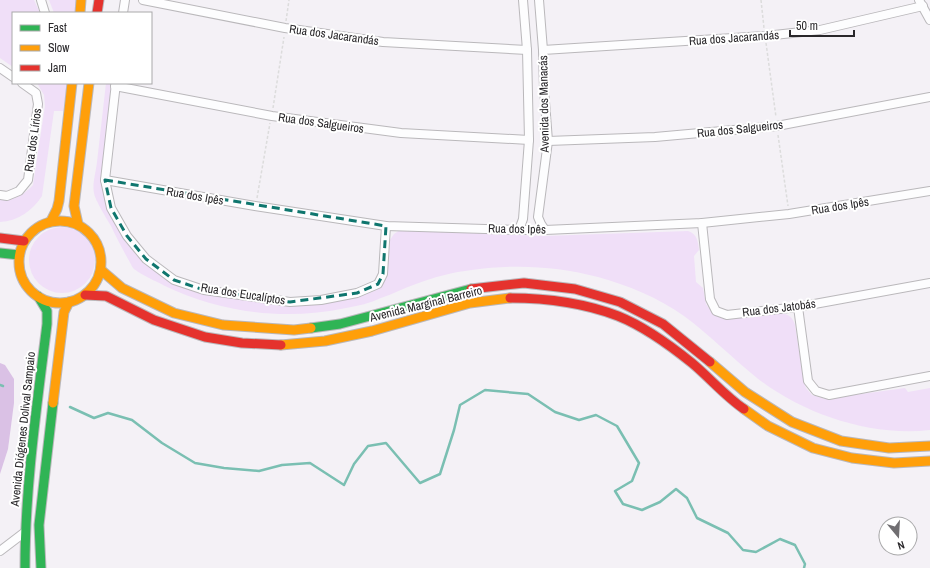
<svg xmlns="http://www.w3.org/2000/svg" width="930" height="568" font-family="'Archivo Narrow',sans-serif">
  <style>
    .green { fill: #f0dff8 }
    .forest { fill: #dac1e5 }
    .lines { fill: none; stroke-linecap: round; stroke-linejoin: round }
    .stream { stroke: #7abfb2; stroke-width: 2.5 }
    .street-casing { stroke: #bab8bb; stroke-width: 10 }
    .fast-casing { stroke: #bab8bb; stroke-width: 11 }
    .slow-casing { stroke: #bab8bb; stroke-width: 11 }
    .jam-casing { stroke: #bab8bb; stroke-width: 11 }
    .path { stroke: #dcdcdc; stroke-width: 1.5; stroke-dasharray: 3 2; stroke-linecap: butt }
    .street { stroke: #fdfdfe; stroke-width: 8 }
    .fast { stroke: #30b455; stroke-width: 9 }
    .slow { stroke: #ff9f0a; stroke-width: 9 }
    .jam { stroke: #e5322d; stroke-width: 9 }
    .marked { fill: none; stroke: #0f766e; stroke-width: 3; stroke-dasharray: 8 5; stroke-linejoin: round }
    .labels { text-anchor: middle; stroke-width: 4; stroke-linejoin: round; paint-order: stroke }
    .street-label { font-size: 12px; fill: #29272a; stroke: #fff }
  </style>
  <rect width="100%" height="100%" fill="#f4f1f6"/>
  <g class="green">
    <path d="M0,0H34L40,13H13V67L0,58Z"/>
    <path d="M49,0H78L76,13H54Z"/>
    <path d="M37,83H67L63,111H54L42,196C32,211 18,221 0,222V200C14,200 24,195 33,185L45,106L44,95Z"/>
    <path d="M106,83H113L102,179L106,202L125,238L142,262L173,283L289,306L322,304L360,297L376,290L384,282L387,277L390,240L394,234L400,230L544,236L688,231C697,234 698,241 699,250L694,256L696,282L703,288L706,304L711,311L715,314L725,318L781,313C788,314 793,317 795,325L804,383L806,388L812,395L825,399L905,388L908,392L930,388V430C871,437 803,414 757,378C732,358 710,335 684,316C659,298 627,285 598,277C557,266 514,264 472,270C453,272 434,277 416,284C404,288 393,294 381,298C370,303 358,306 346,308C285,321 222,313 165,286C158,282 139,274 133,268C131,265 130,262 128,259C122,248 116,237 111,226C107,219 95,200 94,193C92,185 96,171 97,162C100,136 103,109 106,83Z"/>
    <circle cx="62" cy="260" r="33"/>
  </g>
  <path class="forest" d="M0,363L5,365L14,379V403L8,449L0,474Z"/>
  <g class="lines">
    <g class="stream">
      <path d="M0,385L3,386"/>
      <path d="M70,407L94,418L108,413L132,420L162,443L195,463L224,468L259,471L282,465L310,463L344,485L354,464L368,446L386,443L420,483L440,474L454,430L460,405L485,390L528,394L555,412L579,420L596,415L617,426L639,463L632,481L615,491L623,504L642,510L660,502L676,489L687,498L697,518L728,533L743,550L756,552L780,539L795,545L805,564L804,568"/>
    </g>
    <defs>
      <g id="street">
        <path d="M41,0L45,13"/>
        <path d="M143,0L285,28L383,42L527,50"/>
        <path d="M539,0L543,50L544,89L548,141L538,217L541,224L545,230"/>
        <path d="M919,0L930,20"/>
        <path d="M123,13L125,0"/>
        <path d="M543,50L765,36L820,30L923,6"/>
        <path d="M0,68L13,77"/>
        <path d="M116,83L105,180L111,208L127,236L146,259L174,280L204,290L290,302L321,300L357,293L378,284L383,274L386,226"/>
        <path d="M115,86L272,116L401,133L529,140"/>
        <path d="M548,141L655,137L777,126L930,97"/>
        <path d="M105,180L255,206L386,226L519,230H545L702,223L789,214L930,191"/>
        <path d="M0,195L7,196L19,191L28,180L38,104L36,93L22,83"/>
        <path d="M702,223L710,299L716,311L727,315L798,307L930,283"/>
        <path d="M519,230L523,219L529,140L527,50L523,0"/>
        <path d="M798,307L808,381L816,391L829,395L930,376"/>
        <path d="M0,551L25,532"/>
      </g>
      <g id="fast">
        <path d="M0,253L19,255"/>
        <path d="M311,328L340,324L471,289"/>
        <path d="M25,568C25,486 37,405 47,324V311L38,296"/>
        <path d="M41,568L39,525L53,403"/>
      </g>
      <g id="slow">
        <path d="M80,13L81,0"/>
        <circle cx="60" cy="262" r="41"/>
        <path d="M51,221L57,209L59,201L72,83"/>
        <path d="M78,224L74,206L89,83"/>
        <path d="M101,270L122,288L174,313L223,325L294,330L311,328"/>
        <path d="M281,345L325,341L372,331L470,303L510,298"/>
        <path d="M710,362L745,392L792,422L841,441L889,448L930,446"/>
        <path d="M53,403L64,312L69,302"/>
        <path d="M744,409L768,426L813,448L852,458L894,463L930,461"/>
      </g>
      <g id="jam">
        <path d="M97,13L99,0"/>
        <path d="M0,238L24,241"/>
        <path d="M471,289L524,283L575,289L620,302L663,324L710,362"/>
        <path d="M85,295L106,296L154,320L205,337L242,343L281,345"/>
        <path d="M510,298C546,298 584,303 618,316C643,326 671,346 692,363C710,378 725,396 744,409"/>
      </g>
    </defs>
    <use href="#street" class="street-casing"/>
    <use href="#fast" class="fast-casing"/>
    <use href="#slow" class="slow-casing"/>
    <use href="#jam" class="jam-casing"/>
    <g class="path">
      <path d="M761,0L764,28"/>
      <path d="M286,21L289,0"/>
      <path d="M766,43L776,117"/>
      <path d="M273,108L284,37"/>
      <path d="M778,135L788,206"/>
      <path d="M257,198L270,123"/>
    </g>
    <use href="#street" class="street"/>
    <use href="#fast" class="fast"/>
    <use href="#slow" class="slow"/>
    <use href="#jam" class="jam"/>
  </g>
  <path class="marked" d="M105,180L386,226L383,274L378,284L357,293L290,302L204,290L174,280L146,259L127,236L111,208Z"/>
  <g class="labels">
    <g class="street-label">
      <text transform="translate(334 35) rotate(8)" y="4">Rua dos Jacarandás</text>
      <text transform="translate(734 38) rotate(-4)" y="4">Rua dos Jacarandás</text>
      <text transform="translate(544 104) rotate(-91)" y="4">Avenida dos Manacás</text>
      <text transform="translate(321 123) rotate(8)" y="4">Rua dos Salgueiros</text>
      <text transform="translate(740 129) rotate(-6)" y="4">Rua dos Salgueiros</text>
      <text transform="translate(33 140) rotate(-82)" y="4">Rua dos Lírios</text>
      <text transform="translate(195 196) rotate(10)" y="4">Rua dos Ipês</text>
      <text transform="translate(840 206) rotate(-9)" y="4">Rua dos Ipês</text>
      <text transform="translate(517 229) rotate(1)" y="4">Rua dos Ipês</text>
      <text transform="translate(243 294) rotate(9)" y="4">Rua dos Eucalíptos</text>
      <text transform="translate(426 304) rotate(-14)" y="4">Avenida Marginal Barreiro</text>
      <text transform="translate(779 308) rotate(-7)" y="4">Rua dos Jatobás</text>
      <text transform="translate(23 429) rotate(-84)" y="4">Avenida Diógenes Dolival Sampaio</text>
    </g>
  </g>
  <rect x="12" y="12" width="140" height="72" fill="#ffffff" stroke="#a9a9aa"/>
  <rect x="20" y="25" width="20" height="6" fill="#30b455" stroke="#a9a9aa"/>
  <text x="48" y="32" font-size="12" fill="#29272a">Fast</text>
  <rect x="20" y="45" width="20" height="6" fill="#ff9f0a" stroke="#a9a9aa"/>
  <text x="48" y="52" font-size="12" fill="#29272a">Slow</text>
  <rect x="20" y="65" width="20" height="6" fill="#e5322d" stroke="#a9a9aa"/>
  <text x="48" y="72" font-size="12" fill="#29272a">Jam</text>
  <g transform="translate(898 536) rotate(162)"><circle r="19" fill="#ffffff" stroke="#a9a9aa"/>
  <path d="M0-3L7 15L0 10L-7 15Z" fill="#706e71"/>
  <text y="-6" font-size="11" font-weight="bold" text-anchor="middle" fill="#29272a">N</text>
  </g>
  <path d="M790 30v6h64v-6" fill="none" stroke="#29272a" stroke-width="2"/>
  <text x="796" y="30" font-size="12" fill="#29272a" stroke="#ffffff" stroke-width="3" paint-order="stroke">50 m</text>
</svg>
